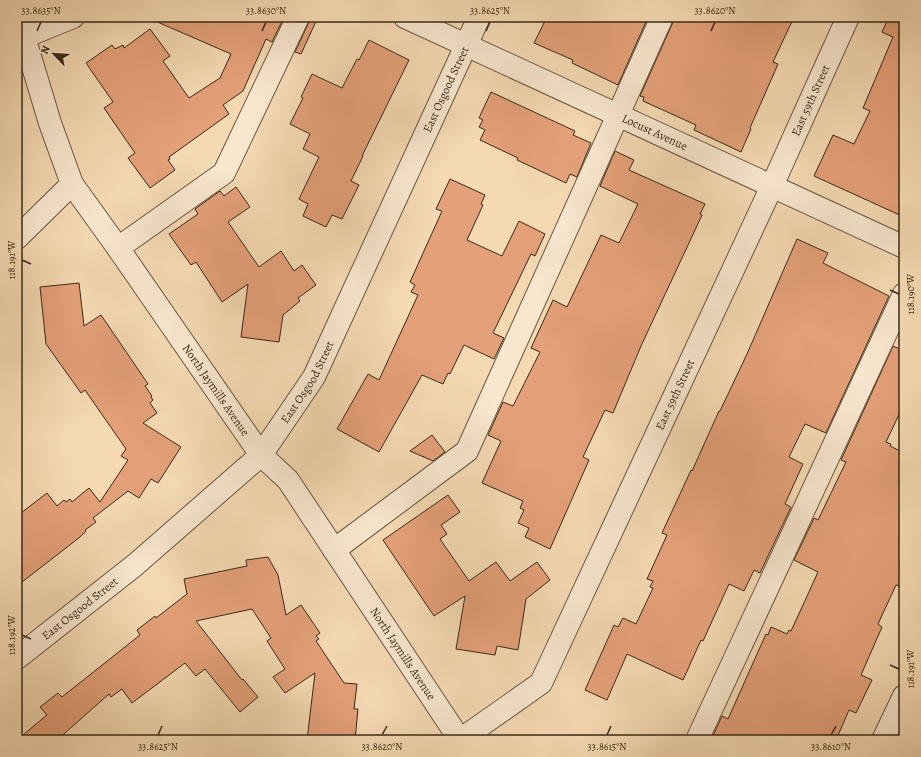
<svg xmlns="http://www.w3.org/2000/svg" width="921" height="757" font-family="Alegreya,serif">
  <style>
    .building { fill: #e4a078; stroke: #392a19 }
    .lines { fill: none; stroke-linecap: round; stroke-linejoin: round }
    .minor-casing { stroke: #685640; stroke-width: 24 }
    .minor { stroke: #f8e6ce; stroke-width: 22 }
    .ticks { fill: none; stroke: #392a19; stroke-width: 1.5 }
    .labels { text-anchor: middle; stroke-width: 3; stroke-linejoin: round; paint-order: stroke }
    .street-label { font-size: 12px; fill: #392a19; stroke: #f8e6ce }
    .neatline { fill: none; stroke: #392a19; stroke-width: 1.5 }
    .ticks-label { font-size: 10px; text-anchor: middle; fill: #392a19 }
  </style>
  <rect width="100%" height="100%" fill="#f5d9b3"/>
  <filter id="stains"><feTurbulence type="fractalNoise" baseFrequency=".005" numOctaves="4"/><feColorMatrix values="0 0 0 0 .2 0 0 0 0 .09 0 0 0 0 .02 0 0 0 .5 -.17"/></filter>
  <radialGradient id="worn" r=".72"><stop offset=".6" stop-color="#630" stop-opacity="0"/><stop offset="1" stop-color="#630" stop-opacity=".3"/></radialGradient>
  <g class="building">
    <path d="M146,17H284L272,42L266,39L243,91L223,105L229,114L169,157L170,159L168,160L175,170L150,188L128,158L135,153L104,108L113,102L86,63L112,45L115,49L123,45L124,48L150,29L170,56L163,61L189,98L220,78L231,54Z"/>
    <path d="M310,17H318L301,54L295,52L309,22Z"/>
    <path d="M547,17H648L618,85L572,63L573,60L534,43Z"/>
    <path d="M674,17H794L773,62L778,64L750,128L751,129L741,152L694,130L696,125L643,101L644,97L640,96L673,22Z"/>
    <path d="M889,17H904V217L814,176L833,135L854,144L870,111L863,108L893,37L882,32Z"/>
    <path d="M369,40L409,60L362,156H363L351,181L359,185L342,219L332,215L326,227L303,216L308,204L299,199L319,157L303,149L310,134L290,124L303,98L301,97L312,74L342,88L357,59L359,60Z"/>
    <path d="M491,92L575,131L573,135L591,143L577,177L570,174L566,183L517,160L518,158L480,140L485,130L479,127L483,120L479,118Z"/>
    <path d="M615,151L634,160L629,170L705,204L700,214L702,215L641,346L613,413L605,410L583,457L589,460L550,549L525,537L529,528L518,523L524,510L520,508L523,501L482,483L501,441L488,435L503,402L513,406L540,352L531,348L553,300L567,307L601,235L619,243L638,204L600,186Z"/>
    <path d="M450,179L485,195L481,204L483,205L467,240L502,256L519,221L545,234L535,256L531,254L493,333L504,338L494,359L464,345L450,374L448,373L443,384L422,375L379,452L337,429L368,374L379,380L418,295L411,292L415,285L410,282L442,211L436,209Z"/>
    <path d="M236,187L250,207L228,222L259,267L281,251L294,271L302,265L316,285L298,298L300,301L283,315L279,342L241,337L248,284L222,302L196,262L191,265L169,234L198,214L195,209L220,191L224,196Z"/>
    <path d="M797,239L828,253L823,263L889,296L826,433L805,424L789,457L803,464L785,504L791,507L760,573L754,570L744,591L729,584L703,641L701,640L683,680L627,654L607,700L585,690L614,625L618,627L623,618L636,624L653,588L650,587L653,581L647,579L667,535L662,533L691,470L692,471L719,411H720L747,354Z"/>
    <path d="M79,283L84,326L101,315L148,384L145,386L152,396L151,397L153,400L150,403L157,413L143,423L181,447L158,483L151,479L139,498L128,491L93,518L96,522L85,530L86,531L80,537L17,586V516L47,493L57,506L64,500L66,502L70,499L72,502L89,488L100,502L128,460L121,456L126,449L85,390L81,393L46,344L40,287Z"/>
    <path d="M893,346L904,351V404L886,442L891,444L890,446L904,453V588L896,585L878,624L882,627L861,675L872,680L856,713L849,710L836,740H711L722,716L728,719L766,634L768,635L771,627L787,634L789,630L791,631L803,605L818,572L794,560L814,518L818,520L846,462L841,460Z"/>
    <path d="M432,435L445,452L433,461L410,451Z"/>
    <path d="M448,495L460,512L441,525L447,534L440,539L469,581L496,562L510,581L537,562L550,580L526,599L518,650L497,646L495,655L456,649L465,596L434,616L383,540Z"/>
    <path d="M268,557L278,575L286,615L301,605L320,633L316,636L319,639L316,641L344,683L357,684L354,709H358L355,740H307L315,673L285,693L273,677L285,669L267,641L271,638L252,609L196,621L242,680L243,679L258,697L240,712L205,669L196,676L185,663L132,703L122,689L111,697L109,694L57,740H17L47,715L40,707L58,693L62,697L140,635L137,630L155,616L156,618L187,594L184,579L247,566L246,560Z"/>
  </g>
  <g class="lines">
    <defs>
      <g id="minor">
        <path id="s1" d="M18,17L50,123L72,184L118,248L261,455L288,480L460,740"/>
        <path id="s2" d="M405,17L904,247"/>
        <path d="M24,37L73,17"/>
        <path d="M17,238L72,184"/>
        <path d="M118,248L224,173L298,17"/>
        <path d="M334,550L467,451L662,17"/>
        <path id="s3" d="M17,658L135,565L261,455L314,377L479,17"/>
        <path id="s4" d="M460,740L541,683L772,186L848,17"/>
        <path d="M697,740L904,294"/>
        <path d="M883,740L904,696"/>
      </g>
    </defs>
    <use href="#minor" class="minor-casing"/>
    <use href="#minor" class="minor"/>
  </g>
  <path class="ticks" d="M37,31L41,22M262,31L266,22M486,31L490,22M711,31L715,22M22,260L31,264M890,290L899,294M22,635L31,639M890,665L899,669M158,735L162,726M382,735L387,726M607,735L611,726M831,735L836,726"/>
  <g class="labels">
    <g class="street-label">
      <text dy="4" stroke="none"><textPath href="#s3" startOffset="728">East Osgood Street</textPath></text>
      <text dy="4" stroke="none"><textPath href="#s4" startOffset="741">East 59th Street</textPath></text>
      <text dy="4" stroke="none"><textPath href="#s2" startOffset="275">Locust Avenue</textPath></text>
      <text dy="4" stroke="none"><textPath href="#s3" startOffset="404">East Osgood Street</textPath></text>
      <text dy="4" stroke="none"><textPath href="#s1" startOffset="427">North Jaymills Avenue</textPath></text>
      <text dy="4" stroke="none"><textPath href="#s4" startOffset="417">East 59th Street</textPath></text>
      <text dy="4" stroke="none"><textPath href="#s3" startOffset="80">East Osgood Street</textPath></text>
      <text dy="4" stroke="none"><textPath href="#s1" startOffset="751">North Jaymills Avenue</textPath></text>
    </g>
  </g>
  <rect width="921" height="757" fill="none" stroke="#f5d9b3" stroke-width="44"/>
  <g transform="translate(54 54) rotate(295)" stroke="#f8e6ce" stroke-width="3" paint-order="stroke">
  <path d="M0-3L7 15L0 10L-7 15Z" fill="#392a19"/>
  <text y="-6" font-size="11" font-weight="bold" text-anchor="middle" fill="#392a19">N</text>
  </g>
  <rect x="22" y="22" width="877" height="713" class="neatline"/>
  <g class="ticks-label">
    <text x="41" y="14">33.8635°N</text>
    <text x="266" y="14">33.8630°N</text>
    <text x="490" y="14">33.8625°N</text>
    <text x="715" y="14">33.8620°N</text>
    <text transform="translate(11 260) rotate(-90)" y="4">118.191°W</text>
    <text transform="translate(910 294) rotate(-90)" y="4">118.190°W</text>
    <text transform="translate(11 635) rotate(-90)" y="4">118.192°W</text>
    <text transform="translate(910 669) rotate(-90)" y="4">118.191°W</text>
    <text x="158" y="750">33.8625°N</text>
    <text x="382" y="750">33.8620°N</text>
    <text x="607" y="750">33.8615°N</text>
    <text x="831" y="750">33.8610°N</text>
  </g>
  <rect width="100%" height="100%" filter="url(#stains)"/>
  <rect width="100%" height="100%" fill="url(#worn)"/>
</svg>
